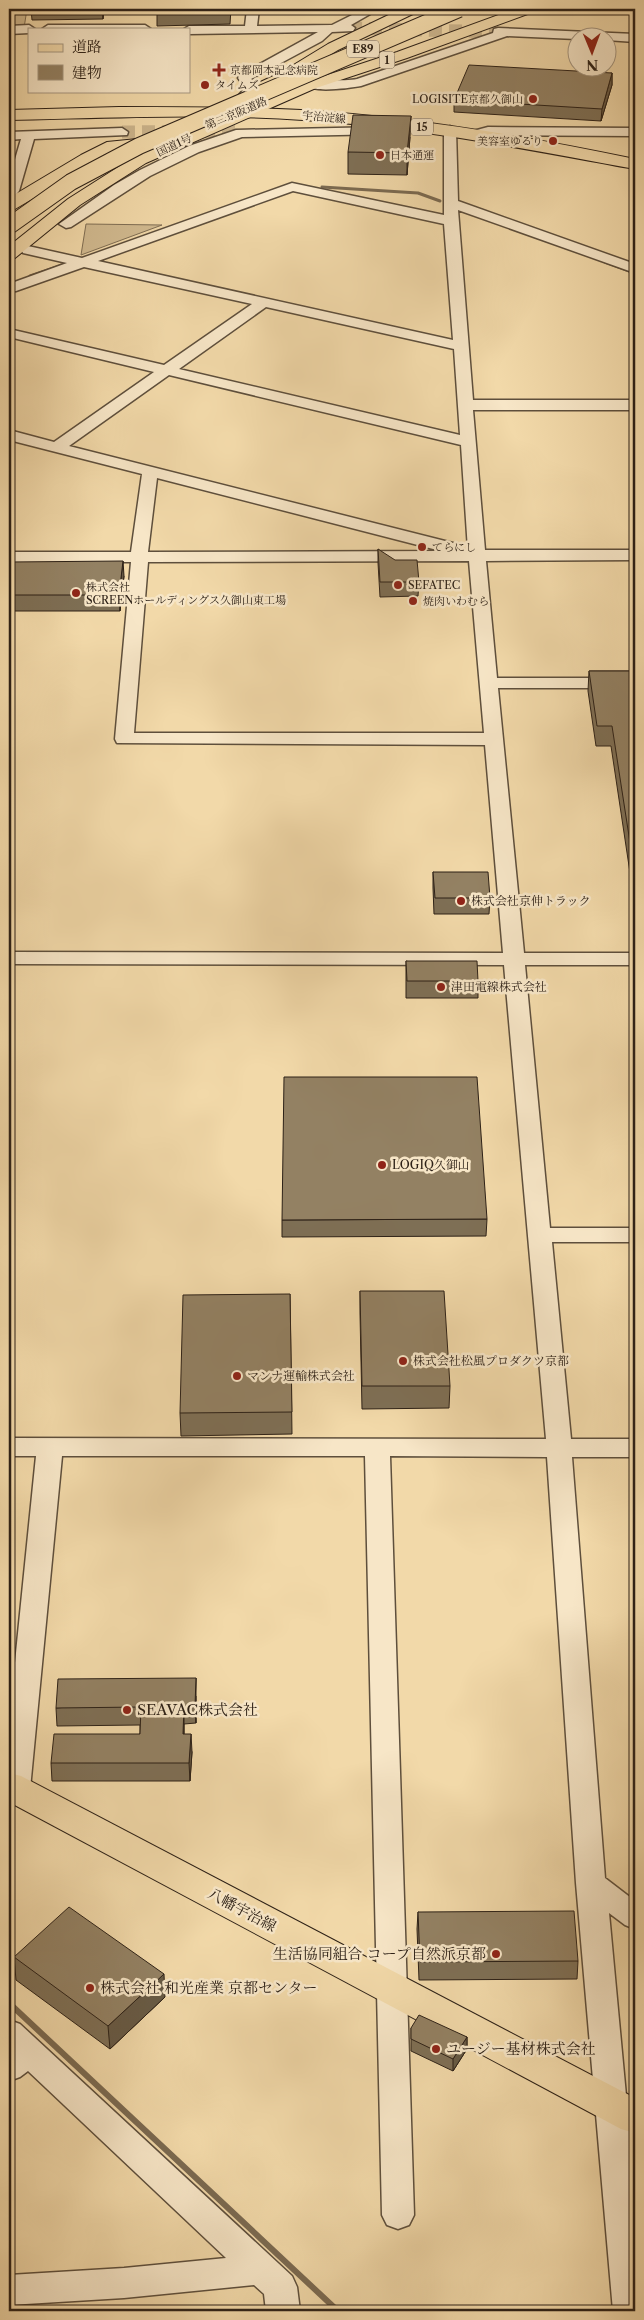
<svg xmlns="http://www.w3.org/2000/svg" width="644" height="2320" font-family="'Libre Caslon Text','Noto Serif JP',serif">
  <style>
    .green { fill: #d1ba90; stroke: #7f6e54 }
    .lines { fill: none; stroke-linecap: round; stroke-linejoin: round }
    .stream-far1 { stroke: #7b6a51; stroke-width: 3 }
    .stream { stroke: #7b6a51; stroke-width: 6 }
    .minor-tunnel { stroke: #cbb48c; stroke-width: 13; stroke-dasharray: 13 7; stroke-linecap: butt }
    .minor-casing { stroke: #5e4f3c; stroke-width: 3 }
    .major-casing { stroke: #2d2117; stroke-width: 2 }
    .highway-casing { stroke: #2d2117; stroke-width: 2 }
    .minor { fill: #f7e6c7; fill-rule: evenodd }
    .major { fill: #f2d9a9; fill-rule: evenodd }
    .highway { fill: #f2d9a9; fill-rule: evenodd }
    .highway-bridge-casing { stroke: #2d2117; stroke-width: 18; stroke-linecap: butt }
    .highway-bridge { stroke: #f2d9a9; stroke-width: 16 }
    .wall { fill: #7e6f55; stroke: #2d2117 }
    .shaded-wall { fill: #675a45; stroke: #2d2117 }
    .building { fill: #938163; stroke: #2d2117 }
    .poi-dot { fill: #8f2418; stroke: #f7e6c7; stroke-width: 2 }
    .labels { text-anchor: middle; stroke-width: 5; stroke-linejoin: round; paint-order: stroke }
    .shield { fill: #f7e6c7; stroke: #6a5c4c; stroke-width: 1 }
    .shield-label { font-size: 11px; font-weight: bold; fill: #2d2117 }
    .far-poi-label { font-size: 11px; fill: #2d2117; stroke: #f7e6c7; text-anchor: start }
    .far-street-label { font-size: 11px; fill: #2d2117; stroke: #f7e6c7 }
    .poi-label { font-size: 12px; fill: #2d2117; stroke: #f7e6c7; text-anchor: start }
    .near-poi-label { font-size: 15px; fill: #2d2117; stroke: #f7e6c7; text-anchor: start }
    .near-street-label { font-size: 15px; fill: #2d2117; stroke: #f7e6c7 }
  </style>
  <rect width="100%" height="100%" fill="#f2d9a9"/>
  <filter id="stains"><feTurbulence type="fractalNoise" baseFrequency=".004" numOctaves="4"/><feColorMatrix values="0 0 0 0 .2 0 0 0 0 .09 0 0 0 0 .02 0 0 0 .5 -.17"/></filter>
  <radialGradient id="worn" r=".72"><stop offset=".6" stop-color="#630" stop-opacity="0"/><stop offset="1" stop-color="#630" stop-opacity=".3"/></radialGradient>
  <g class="green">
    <path d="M9,9H27L24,28H9Z"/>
    <path d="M86,224L162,225L81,255Z"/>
  </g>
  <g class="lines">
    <g class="stream-far1">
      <path d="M322,187L418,193L440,201"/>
      <path d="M605,262L635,273"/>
      <path d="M30,276L60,266"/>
    </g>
    <path class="stream" d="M9,2003L338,2311"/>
    <g class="minor-tunnel">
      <path d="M349,28L498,32"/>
      <path d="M122,132L241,131"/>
    </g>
    <defs>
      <g id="minor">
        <path d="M247,9H259L257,26L332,25L364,9H379L351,25L355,28L353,31L332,32L322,41L251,79L258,89L248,99L244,100L238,96L245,88L238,78L240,75L318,32L189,34V29H184L189,26H245Z"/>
        <path d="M29,25L35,29H29V33L9,34V26Z"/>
        <path d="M48,25H145L151,29H42Z"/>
        <path d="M498,28L635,34V42L606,40V38L576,39L507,36L361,86C350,88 313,93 305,85C312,78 345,82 357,79L493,33L494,29Z"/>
        <path d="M450,126L456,130L458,201L635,264V273L458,210L473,400H635V410H473L485,550H635V560L486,561L497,678H635V688H498L524,953H635V965H525L550,1228H635V1242H552L571,1439H635V1457H572L605,1878L635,1901V1929L625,1925L609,1913L635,2192V2311H613L576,1883L547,1457L390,1456L414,2215L409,2225L398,2229L387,2225L382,2215L365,1456H62L30,1789L26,1797L16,1800L9,1798V1722L36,1456H9V1438L546,1439L504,965L9,964V952L503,953L485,745L117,743L115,739L131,562H9V552H131L142,474L9,440V430L54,442L154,372L9,337V329L164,365L252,304L84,267L16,291L9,292V284L67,263L23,253L21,250L23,247L28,246L82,258L292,183L444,215V130ZM293,191L444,224L453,340L98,261ZM266,307L454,349L460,435L179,369ZM169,375L461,445L468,550L458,551L459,548L457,544L69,446ZM157,478L441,551L148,552ZM469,561L484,733H134L148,562Z"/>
        <path d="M382,127L388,131L387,134L242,137L199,152L150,176L71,227L66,228L59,224L114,185L140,170L189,146L236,130Z"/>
        <path d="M488,127L635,128V136L489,135L478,138L472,134L473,131Z"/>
        <path d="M122,128L128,132L127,135L34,139L19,191L14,197L9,198V180L21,139L9,140V132Z"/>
        <path d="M9,2020L20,2024L292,2276L297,2287L300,2311H266L264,2294L254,2285L124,2298L9,2305V2275L124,2268L226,2258L28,2071L20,2077L9,2081Z"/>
      </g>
      <g id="major">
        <path d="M119,107C180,107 241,107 301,110C414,117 525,136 635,159V169C524,149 416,127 303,120C205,113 107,118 9,120V110Z"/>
        <path d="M9,1773L21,1776L635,2098V2133L621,2129L9,1802Z"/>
      </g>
      <g id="highway">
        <path d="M401,9H419L417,12L338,50L292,78L261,92L253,87L256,84L282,72L328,44Z"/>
        <path d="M515,9H535L533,12L407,58L316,88L146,163L80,205L15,258L9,259V246L68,199L134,157L306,82L397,52Z"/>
        <path d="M137,139L143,141L145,144L143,147L116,150L15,209L9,210V198L81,155L107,142Z"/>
      </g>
    </defs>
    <use href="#minor" class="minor-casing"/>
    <use href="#major" class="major-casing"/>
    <use href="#highway" class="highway-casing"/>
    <use href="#minor" class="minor"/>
    <use href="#major" class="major"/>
    <use href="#highway" class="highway"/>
    <defs>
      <path id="highway-bridge" d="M9,226L71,182L139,146L459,9"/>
    </defs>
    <use href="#highway-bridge" class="highway-bridge-casing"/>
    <use href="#highway-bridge" class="highway-bridge"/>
  </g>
  <g class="wall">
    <path d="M31,9H104L103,19L32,20Z"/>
    <path d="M157,9H231L230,24L157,26Z"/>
    <path d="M612,73V85L601,121L454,112V100Z"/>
    <path d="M410,137L407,175L348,174V152Z"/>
    <path d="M378,549L419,582L418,596L380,597L378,563Z"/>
    <path d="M9,562L124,576L120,611H9Z"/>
    <path d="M589,671H635V906L611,746H596L588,691Z"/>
    <path d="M433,872L490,898L489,914H434L433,888Z"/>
    <path d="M406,961L478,981V998H406Z"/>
    <path d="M487,1219L486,1236L282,1237V1220Z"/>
    <path d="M360,1291L450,1386L449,1408L362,1409L360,1314Z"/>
    <path d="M290,1294L292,1434L181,1436L180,1413Z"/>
    <path d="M196,1696V1723L184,1724V1734L192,1752L190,1781H52L51,1763L140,1734V1725L57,1726L56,1708Z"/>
    <path d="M418,1912L578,1961L577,1979L419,1980L417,1929Z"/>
    <path d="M14,1957L165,1997L110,2049L16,1980Z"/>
    <path d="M411,2028L467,2037V2049L453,2071L411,2051Z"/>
  </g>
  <g class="shaded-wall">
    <path d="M102,9H104L103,19Z"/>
    <path d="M612,73V85L601,121L602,109Z"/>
    <path d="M411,116L410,137L407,175V153Z"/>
    <path d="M123,561L124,576L120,611L119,595Z"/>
    <path d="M196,1678V1723L195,1706Z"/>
    <path d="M184,1706V1752L183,1734Z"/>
    <path d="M191,1734L192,1752L190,1781L189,1763Z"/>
    <path d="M164,1974L165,1997L110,2049L108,2026Z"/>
    <path d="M467,2037V2049L453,2071V2059Z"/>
  </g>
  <g class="building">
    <path d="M469,65L612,73L602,109L454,100Z"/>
    <path d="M353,115L411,116L407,153L348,152Z"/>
    <path d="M378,549L395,560H417L419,582H380Z"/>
    <path d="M123,561L119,595H9V562Z"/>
    <path d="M589,671H635V875L612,726H597Z"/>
    <path d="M433,872H488L490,898H435Z"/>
    <path d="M406,961H477L478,981H407Z"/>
    <path d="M284,1077H477L487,1219L282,1220Z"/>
    <path d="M360,1291H444L450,1386H362Z"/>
    <path d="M290,1294L292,1412L180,1413L183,1295Z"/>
    <path d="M196,1678L195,1706H184L183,1734H191L189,1763H51L54,1734H140L141,1707L56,1708L58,1679Z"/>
    <path d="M69,1907L164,1974L108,2026L14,1957Z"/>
    <path d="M574,1911L578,1961L420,1962L418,1912Z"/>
    <path d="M419,2015L467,2037L453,2059L411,2039V2028Z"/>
  </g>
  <g class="poi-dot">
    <path d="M216.5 62.5h5v5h5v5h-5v5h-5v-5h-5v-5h5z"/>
    <circle cx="205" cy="85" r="5"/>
    <circle cx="533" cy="99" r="5"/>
    <circle cx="553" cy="141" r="5"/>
    <circle cx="380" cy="155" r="5"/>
    <circle cx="422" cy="547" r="5"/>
    <circle cx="398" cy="585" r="5"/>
    <circle cx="76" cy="593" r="5"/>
    <circle cx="413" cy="601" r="5"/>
    <circle cx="461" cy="901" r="5"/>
    <circle cx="441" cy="987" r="5"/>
    <circle cx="382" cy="1165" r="5"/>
    <circle cx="403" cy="1361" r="5"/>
    <circle cx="237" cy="1376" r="5"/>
    <circle cx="127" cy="1710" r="5"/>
    <circle cx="496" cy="1954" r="5"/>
    <circle cx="90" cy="1988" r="5"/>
    <circle cx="436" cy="2049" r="5"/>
  </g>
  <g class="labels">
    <g class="shield">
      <rect x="347" y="40.5" width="32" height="17" rx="4"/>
      <rect x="379.5" y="51.5" width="15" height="17" rx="4"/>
      <rect x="411" y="118.5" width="22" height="17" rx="4"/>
    </g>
    <g class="shield-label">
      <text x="363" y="53">E89</text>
      <text x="387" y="64">1</text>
      <text x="422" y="131">15</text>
    </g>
    <g class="far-poi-label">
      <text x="230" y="74">京都岡本記念病院</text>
      <text x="215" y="89">タイムズ</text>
      <text x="523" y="103" text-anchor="end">LOGISITE京都久御山</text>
      <text x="543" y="145" text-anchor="end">美容室ゆるり</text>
      <text x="390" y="159">日本通運</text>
      <text x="432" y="551">てらにし</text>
      <text x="408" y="589">SEFATEC</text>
      <text x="86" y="591">株式会社<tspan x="86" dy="13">SCREENホールディングス久御山東工場</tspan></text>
      <text x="423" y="605">焼肉いわむら</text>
    </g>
    <g class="far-street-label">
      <text transform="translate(236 113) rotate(-23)" y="4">第二京阪道路</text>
      <text transform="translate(324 117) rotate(5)" y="4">宇治淀線</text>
      <text transform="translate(174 145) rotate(-25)" y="4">国道1号</text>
    </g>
    <g class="poi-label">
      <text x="471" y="905">株式会社京伸トラック</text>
      <text x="451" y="991">津田電線株式会社</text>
      <text x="392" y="1169">LOGIQ久御山</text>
      <text x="413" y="1365">株式会社松風プロダクツ京都</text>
      <text x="247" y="1380">マンナ運輸株式会社</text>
    </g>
    <g class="near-poi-label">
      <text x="137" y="1715">SEAVAC株式会社</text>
      <text x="486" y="1959" text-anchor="end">生活協同組合 コープ自然派京都</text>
      <text x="100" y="1993">株式会社 和光産業 京都センター</text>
      <text x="446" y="2054">ユージー基材株式会社</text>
    </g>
    <g class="near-street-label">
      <text transform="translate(242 1910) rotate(28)" y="5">八幡宇治線</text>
    </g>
  </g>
  <rect width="644" height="2320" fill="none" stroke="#f2d9a9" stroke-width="30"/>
  <rect x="10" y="10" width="624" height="2300" fill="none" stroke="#2d2117" stroke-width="2.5"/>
  <rect x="15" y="15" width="614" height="2290" fill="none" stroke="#2d2117"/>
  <rect x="28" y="28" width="162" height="65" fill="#f7e6c7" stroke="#a69781"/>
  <rect x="38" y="44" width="25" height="8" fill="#f2d9a9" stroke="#a69781"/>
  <text x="72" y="52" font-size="15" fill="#2d2117">道路</text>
  <rect x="38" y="65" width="25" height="15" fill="#938163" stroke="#a69781"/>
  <text x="72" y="78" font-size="15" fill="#2d2117">建物</text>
  <g transform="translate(592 52) rotate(179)"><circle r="24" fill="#f7e6c7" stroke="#a69781"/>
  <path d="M0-4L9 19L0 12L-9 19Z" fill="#8f2418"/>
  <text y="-8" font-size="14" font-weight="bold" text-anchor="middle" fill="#2d2117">N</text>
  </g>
  <rect width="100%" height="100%" filter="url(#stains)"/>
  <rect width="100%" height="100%" fill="url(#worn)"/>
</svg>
